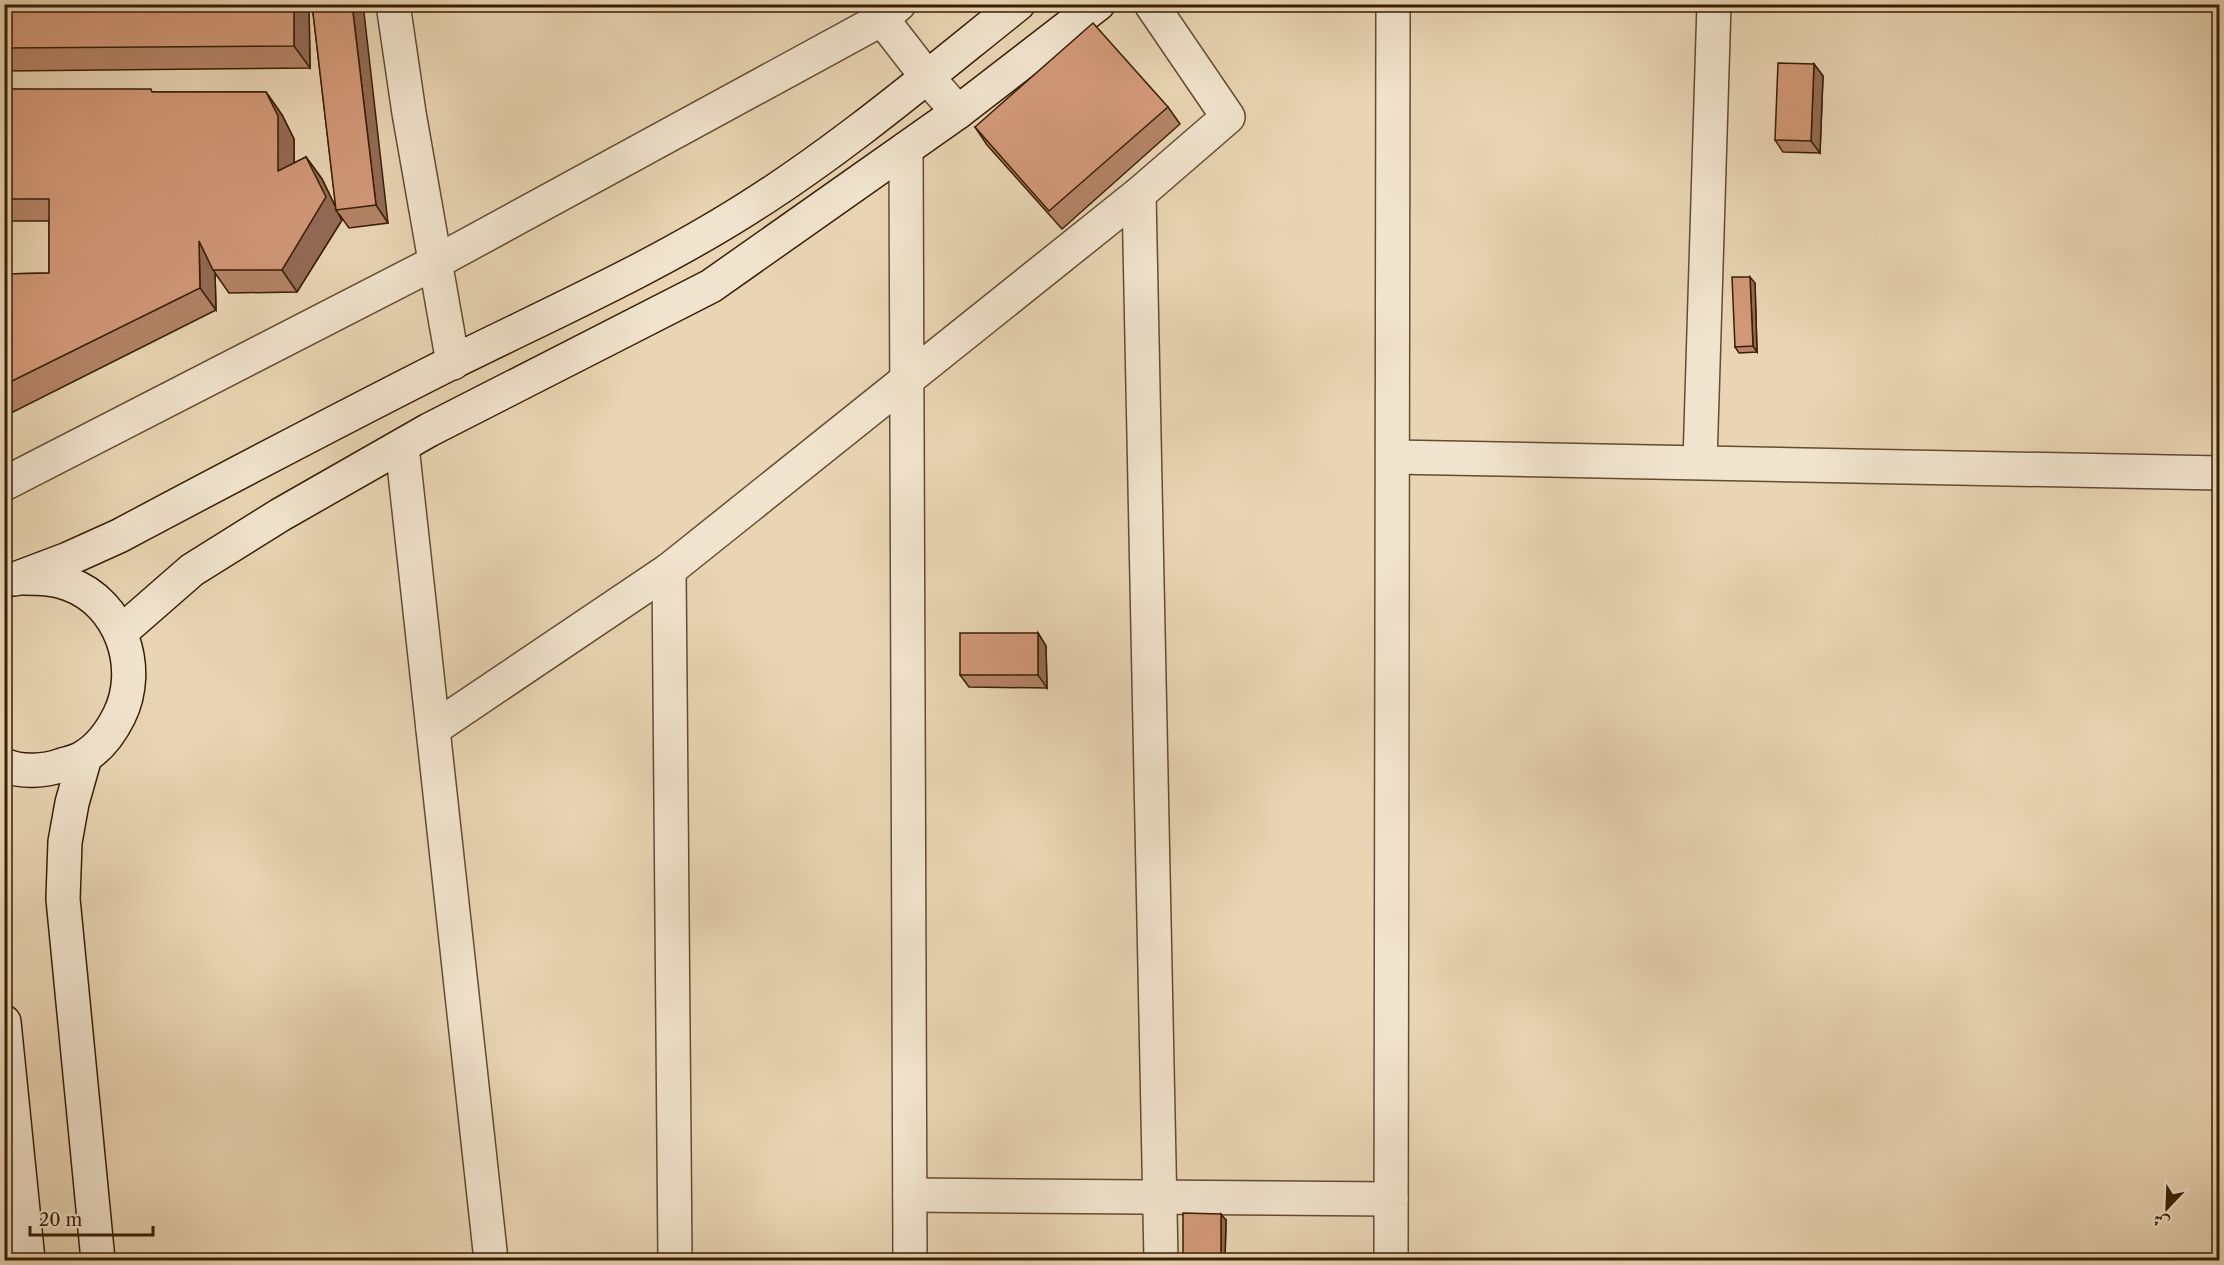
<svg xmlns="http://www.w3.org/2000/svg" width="2224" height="1265" font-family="'Libre Caslon Text',Amiri,serif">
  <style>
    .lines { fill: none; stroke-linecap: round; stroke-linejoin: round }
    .street-casing { stroke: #644c2e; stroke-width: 36 }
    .secondary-casing { stroke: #381f02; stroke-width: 36 }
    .street { stroke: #f1e4ce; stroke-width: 33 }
    .secondary { stroke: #f1e4ce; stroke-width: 33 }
    .wall { fill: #b58468; stroke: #381f02; stroke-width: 1.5 }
    .shaded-wall { fill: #936b55; stroke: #381f02; stroke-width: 1.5 }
    .building { fill: #d29979; stroke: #381f02; stroke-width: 1.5 }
  </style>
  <rect width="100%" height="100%" fill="#e9d5b4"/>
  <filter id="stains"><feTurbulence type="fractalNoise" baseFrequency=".00333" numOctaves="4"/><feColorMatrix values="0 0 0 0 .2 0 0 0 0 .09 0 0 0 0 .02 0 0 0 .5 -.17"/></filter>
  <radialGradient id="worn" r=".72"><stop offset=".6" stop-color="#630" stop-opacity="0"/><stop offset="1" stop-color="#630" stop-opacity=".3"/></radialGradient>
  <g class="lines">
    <defs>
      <g id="street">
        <path d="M393,4L409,113L453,363"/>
        <path d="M882,19L927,77L958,112"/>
        <path d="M906,149L910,1260"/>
        <path d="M1139,194L1161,1260"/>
        <path d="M402,446L491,1260"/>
        <path d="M1393,457L2220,473"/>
        <path d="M1700,462L1714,4"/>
        <path d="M4,484L436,262L882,19L899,4"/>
        <path d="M669,570L675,1260"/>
        <path d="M433,729L669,570L1139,194L1228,117L1151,4"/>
        <path d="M910,1195L1391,1199"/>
        <path d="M1391,1260L1393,4"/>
      </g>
      <g id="secondary">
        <path d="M15,579L68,559L119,536C230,477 342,418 455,361C552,313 653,268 745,210C841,150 929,75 1018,4"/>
        <path d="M121,632L192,570L280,515L429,430L711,286L958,112L1098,4"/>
        <path d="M85,757L72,803L65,842L63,899L98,1260"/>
        <path d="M4,765C21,773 46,771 62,765C69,763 78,761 84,757C99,748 111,732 119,716C143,668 121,603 69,584C54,578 39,578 24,578"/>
        <path d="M4,1022L28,1260"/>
      </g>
    </defs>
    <use href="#street" class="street-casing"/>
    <use href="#secondary" class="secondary-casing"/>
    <use href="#street" class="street"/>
    <use href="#secondary" class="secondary"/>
  </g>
  <g class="wall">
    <path d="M4,4H309L310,68L4,71Z"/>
    <path d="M312,4L388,223L349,228L339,214L342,220L297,292L229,293L215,273L216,310L9,414H4V274L49,273V221H4V89L153,92H266L282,115L294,139V163L306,157L322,179L336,208Z"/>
    <path d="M1814,64L1823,76L1820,153L1783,152L1775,140Z"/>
    <path d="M1168,107L1180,124L1062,229L987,145L975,127Z"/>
    <path d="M1755,283L1757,352L1739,353L1735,347Z"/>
    <path d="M1038,633L1046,646L1047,688L969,687L960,675Z"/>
    <path d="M1226,1220L1225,1260H1187L1183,1255Z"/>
  </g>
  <g class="shaded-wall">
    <path d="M294,4H309L310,68L294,46Z"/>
    <path d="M352,4H363L388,223L376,205Z"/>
    <path d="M1814,64L1823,76L1820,153L1811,141Z"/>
    <path d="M266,92L282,115L294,139V193L278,171Z"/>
    <path d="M306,157L322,179L337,210H336L342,220L297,292L282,270Z"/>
    <path d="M199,241L215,273L216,310L200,288Z"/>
    <path d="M1750,277L1755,283L1757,352L1753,346Z"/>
    <path d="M1038,633L1046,646L1047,688L1038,675Z"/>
    <path d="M1221,1214L1226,1220L1225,1260L1221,1256Z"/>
  </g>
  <g class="building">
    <path d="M4,4H294V46L4,48Z"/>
    <path d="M312,4H352L376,205L336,210Z"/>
    <path d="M1093,23L1168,107L1049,211L975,127Z"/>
    <path d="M1778,63L1814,64L1811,141L1775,140Z"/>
    <path d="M4,89H151L152,92H266L278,116V171L306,157L326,197L282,270H213L199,241L200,288L4,385V274L49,273V199H4Z"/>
    <path d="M1732,277H1750L1753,346L1735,347Z"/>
    <rect x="960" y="633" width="78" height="42"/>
    <path d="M1183,1213L1221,1214V1256L1183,1255Z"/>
  </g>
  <rect width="2224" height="1265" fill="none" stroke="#e9d5b4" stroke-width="24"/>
  <rect x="6" y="6" width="2212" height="1253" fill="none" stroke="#381f02" stroke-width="3"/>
  <rect x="12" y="12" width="2200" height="1241" fill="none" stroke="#381f02" stroke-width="1.5"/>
  <g transform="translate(2167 1208) rotate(203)" stroke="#f1e4ce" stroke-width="4.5" paint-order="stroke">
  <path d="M0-4.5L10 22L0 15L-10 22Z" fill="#381f02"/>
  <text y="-9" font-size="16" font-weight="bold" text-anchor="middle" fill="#381f02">ش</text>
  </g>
  <path d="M30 1226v9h123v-9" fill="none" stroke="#381f02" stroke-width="3"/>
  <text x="39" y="1226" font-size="18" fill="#381f02" stroke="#f1e4ce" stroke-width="4.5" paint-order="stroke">20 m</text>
  <rect width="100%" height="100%" filter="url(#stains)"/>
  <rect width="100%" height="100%" fill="url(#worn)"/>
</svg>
